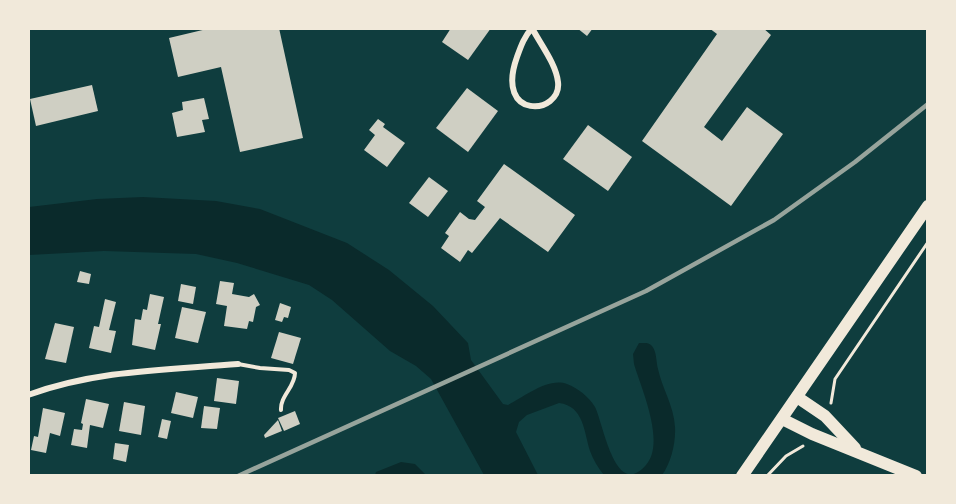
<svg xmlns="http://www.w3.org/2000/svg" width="956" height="504" font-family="Cabin,sans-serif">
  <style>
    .water { fill: #0a2a2b }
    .building { fill: #cfcfc3 }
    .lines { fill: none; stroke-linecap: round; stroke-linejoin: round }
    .path { stroke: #f1e9da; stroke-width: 3 }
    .service { stroke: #f1e9da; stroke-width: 4 }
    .minor { stroke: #f1e9da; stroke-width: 6 }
    .primary { stroke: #f1e9da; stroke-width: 12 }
    .rail { stroke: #97a49c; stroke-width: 4.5 }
  </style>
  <rect width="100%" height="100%" fill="#0f3d3e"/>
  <g class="water">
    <path d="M143,197L216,201L260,209L347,243L389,270L433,306L468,343L471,360L503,404L508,405C524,397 548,377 567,384C578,388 589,397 595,407C603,422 615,501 646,465C666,442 641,388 634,364L633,354L639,343C644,343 649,342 652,346C657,352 656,362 658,369C662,388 674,406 675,427C676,442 671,463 662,475H604C598,468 593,459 590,451C584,432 584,406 559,403L527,415L519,422L516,432L538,475H484L431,379L416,366L390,351L332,300L309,285L237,263L196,254L104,251L29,255V207L97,199Z"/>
    <path d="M401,462L415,464L426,475H375L376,472Z"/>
  </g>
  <g class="building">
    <path d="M211,28H279L303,138L240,152L221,67L178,77L169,38Z"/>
    <path d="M451,28H491L468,60L442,42Z"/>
    <path d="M577,28H593L587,36Z"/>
    <path d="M709,28H763L771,35L704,127L722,141L747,107L783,134L731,206L642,141L717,34Z"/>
    <path d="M92,85L98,111L36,126L30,99Z"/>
    <path d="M467,88L498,111L468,152L436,128Z"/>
    <path d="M204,98L209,119L202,120L205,132L177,137L172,113L183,110L182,102Z"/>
    <path d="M378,119L385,124L383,127L405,143L387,167L364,150L375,135L369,130Z"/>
    <path d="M588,125L632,157L608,191L563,159Z"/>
    <path d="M504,164L575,215L548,252L500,218L472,253L468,250L460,262L441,248L449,236L445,233L460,212L469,219L475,220L485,207L477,201Z"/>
    <path d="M429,177L448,191L428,217L409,203Z"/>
    <path d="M80,271L91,274L89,284L77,282Z"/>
    <path d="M220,281L234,283L232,294L249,297L254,294L260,305L256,307L253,322L249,321L247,329L224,326L227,306L216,304Z"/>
    <path d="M181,284L196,287L193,304L178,301Z"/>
    <path d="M150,294L164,297L158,324H161L155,350L132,345L135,319L141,320L143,309L147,310Z"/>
    <path d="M105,299L116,302L109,330L116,331L111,353L89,348L94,326L99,327Z"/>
    <path d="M280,303L291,307L288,318L284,317L282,322L275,320Z"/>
    <path d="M182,307L206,312L198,343L175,338Z"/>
    <path d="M55,323L74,327L66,363L45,359Z"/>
    <path d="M279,332L301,338L293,364L271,358Z"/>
    <path d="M217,378L239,381L236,404L214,401Z"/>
    <path d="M176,392L198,397L193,418L171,413Z"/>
    <path d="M86,399L109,404L103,428L90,425L87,448L71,445L74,429L82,430L83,424L81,423Z"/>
    <path d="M124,402L145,406L141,435L119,431Z"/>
    <path d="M204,406L220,408L217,429L201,428Z"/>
    <path d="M43,408L65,413L60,436L50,433L46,453L31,450L34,436L38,437Z"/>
    <path d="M295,411L300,424L284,431L278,418Z"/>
    <path d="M162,419L171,421L167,439L158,437Z"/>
    <path d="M278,420L282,431L265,438L264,435Z"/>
    <path d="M115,443L129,445L126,462L113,459Z"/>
  </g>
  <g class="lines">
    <g class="path">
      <path d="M831,403L835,379L928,242"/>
      <path d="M767,476L786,456L803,446"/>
    </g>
    <path class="service" d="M238,364L260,368L289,370L295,373C295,387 280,396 281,410"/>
    <g class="minor">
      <path d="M532,28C524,37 521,46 517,57C494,121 562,115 558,82C556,64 541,45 532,28"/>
      <path d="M28,395C97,370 166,370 238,364"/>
    </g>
    <g class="primary">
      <path d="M797,397L825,416L855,448"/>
      <path d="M782,419L812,434L916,476"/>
      <path d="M742,476L928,206"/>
    </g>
    <path class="rail" d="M238,476L646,291L774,220L855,162L928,104"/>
  </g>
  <rect width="956" height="504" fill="none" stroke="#f1e9da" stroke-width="60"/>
</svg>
